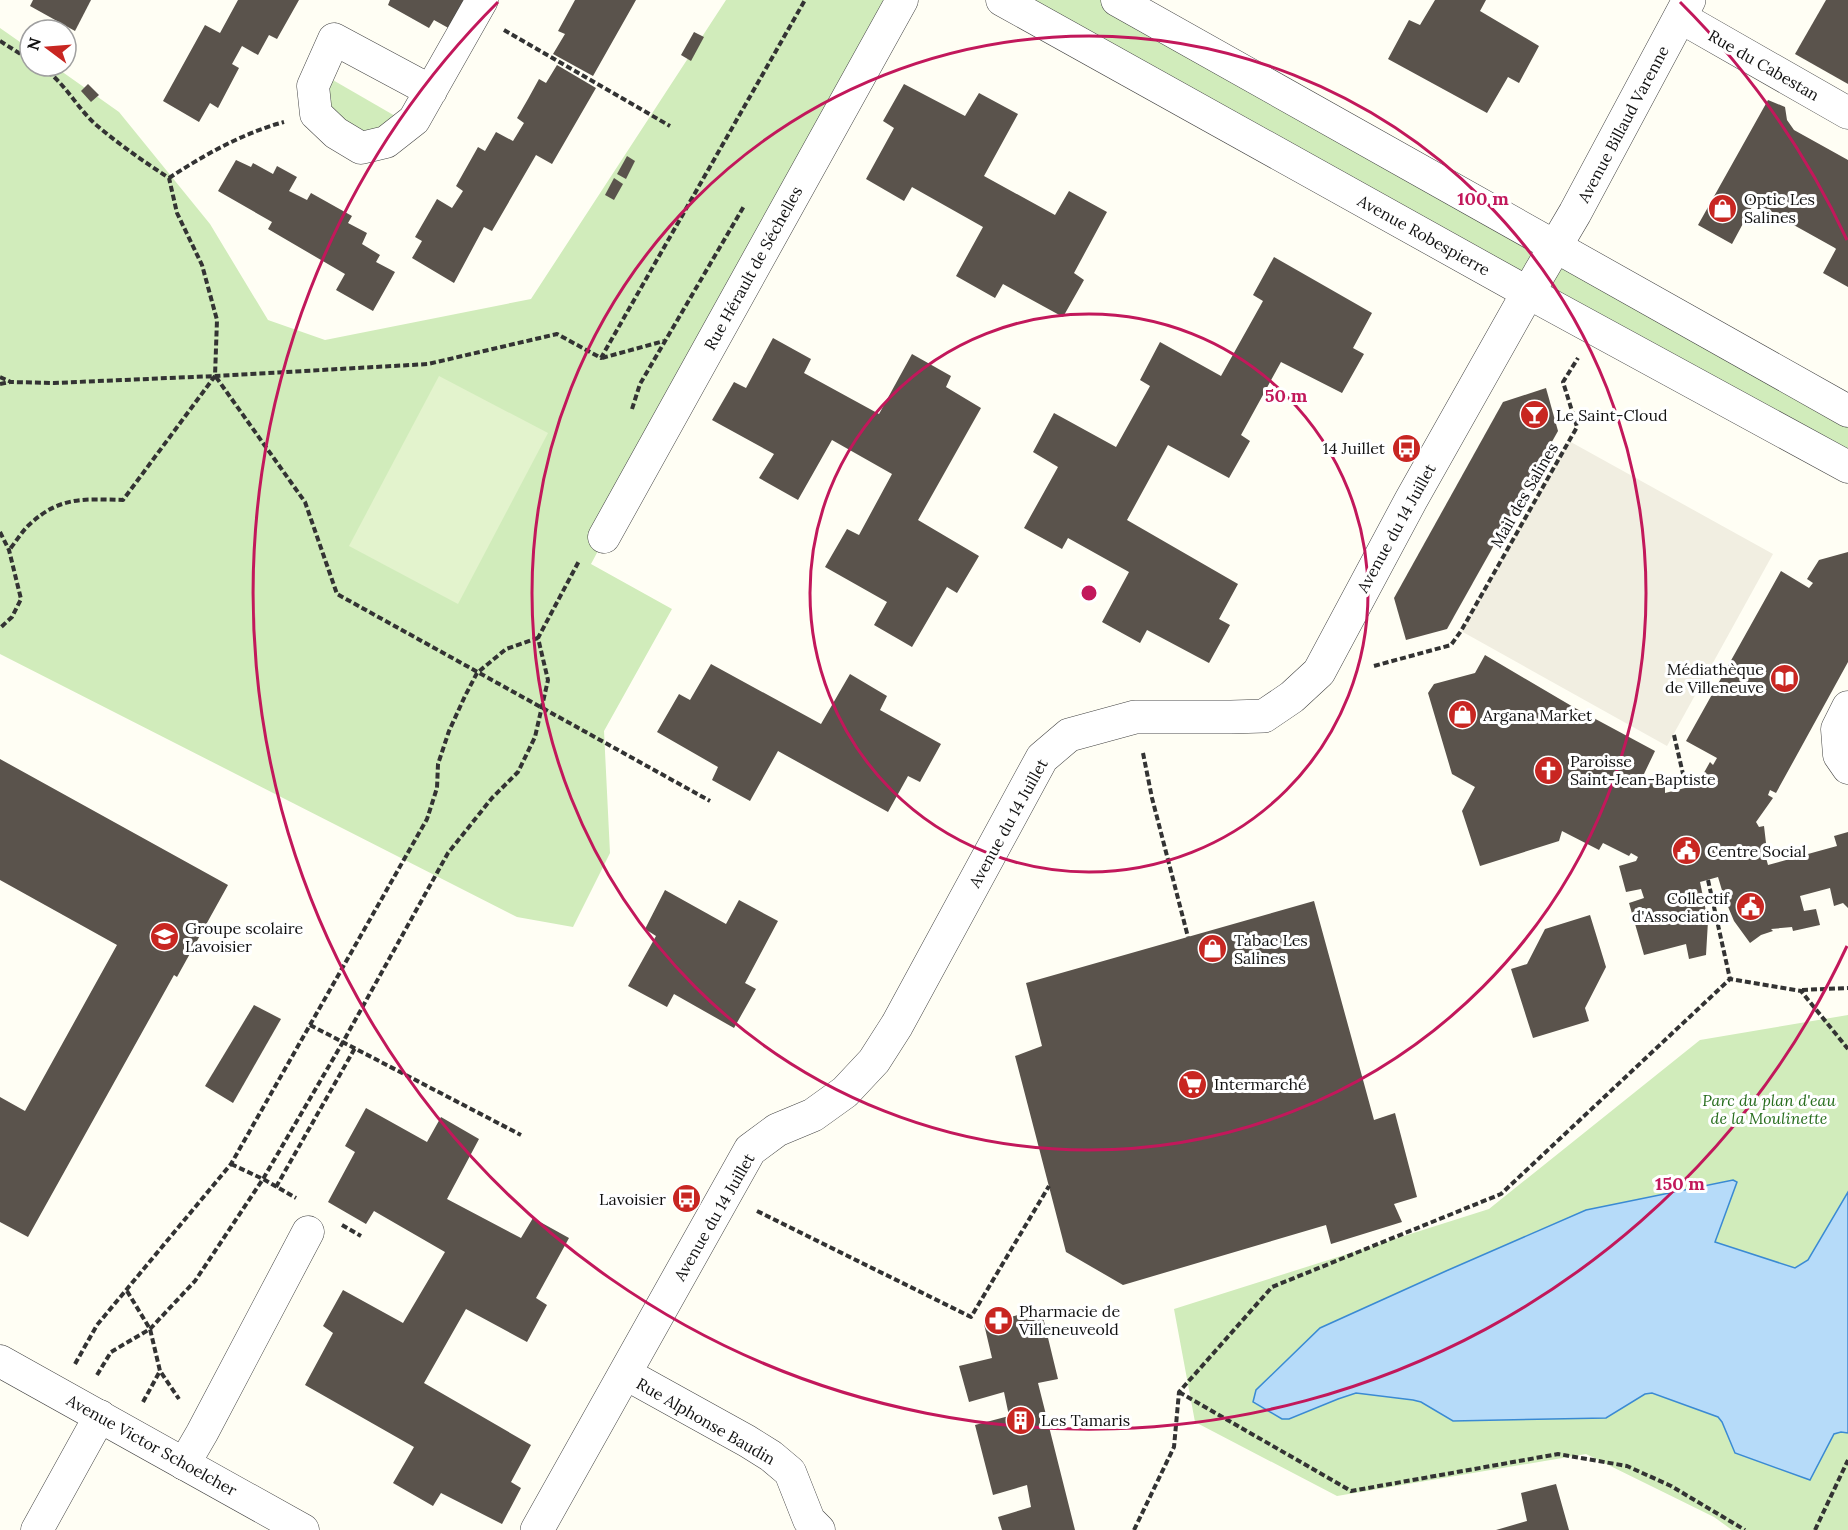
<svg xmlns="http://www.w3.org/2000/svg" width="1848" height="1530" font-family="Lora,serif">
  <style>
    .green { fill: #d1ecbb }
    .pitch { fill: #e3f3cd }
    .plaza { fill: #f1eee1 }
    .water { fill: #b6dbf9; stroke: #3a8ad3; stroke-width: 1.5 }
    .building { fill: #5a534c }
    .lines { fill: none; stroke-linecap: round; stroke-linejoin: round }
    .minor-casing { stroke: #444; stroke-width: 33 }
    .tertiary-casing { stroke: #444; stroke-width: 34 }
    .path { stroke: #333; stroke-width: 4; stroke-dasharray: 6 3; stroke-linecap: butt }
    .minor { stroke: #fff; stroke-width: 32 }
    .tertiary { stroke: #fff; stroke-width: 33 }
    .ring { fill: none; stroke: #c2185b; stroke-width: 3 }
    .labels { text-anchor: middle; stroke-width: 6; stroke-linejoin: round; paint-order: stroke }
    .street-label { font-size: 16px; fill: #111; stroke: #fff }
    .poi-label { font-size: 16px; fill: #111; stroke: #fff; text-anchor: start }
    .park-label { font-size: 16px; font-style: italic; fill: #276d1d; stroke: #fff }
    .centre { fill: #c2185b; stroke: #fff; stroke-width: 3 }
    .ring-label { font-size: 18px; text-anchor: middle; font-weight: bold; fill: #c2185b; stroke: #fff; stroke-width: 6; stroke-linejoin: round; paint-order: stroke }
  </style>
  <rect width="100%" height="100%" fill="#fffef4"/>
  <g class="green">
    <path d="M726,0H892L591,564L672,609L604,731L610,853L573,927L517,917L0,654V28L30,49V66H54L119,112L210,224L268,320L325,340L531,299Z"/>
    <path d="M1002,0H1117L1848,411V467Z"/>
    <path d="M319,72L409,124L386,142L336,133Z"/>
    <path d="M1848,1015V1192L1808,1260C1802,1265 1798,1269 1790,1267L1715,1242L1737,1182L1586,1210L1446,1271L1390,1297L1253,1402L1282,1419H1289C1309,1411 1329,1400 1351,1394C1366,1390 1406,1397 1421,1402L1606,1418L1645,1394L1652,1393L1718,1417L1722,1422L1735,1453L1845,1432L1848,1433V1530H1732L1714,1517L1586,1454L1337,1496L1195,1422L1174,1309L1489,1209L1700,1040Z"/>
  </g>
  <path class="pitch" d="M439,376L548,433L458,604L349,546Z"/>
  <path class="plaza" d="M1569,441L1773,554L1667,746L1461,631Z"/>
  <path class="water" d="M1733,1180L1737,1182L1715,1242L1795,1268L1808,1260L1848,1192V1433L1841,1432L1834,1434L1810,1480L1735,1453L1722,1422L1718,1417L1652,1393L1645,1394L1606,1418L1453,1421L1421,1402L1413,1400L1356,1393L1338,1399L1289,1419H1282L1253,1402L1256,1390L1320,1328L1446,1271L1586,1210Z"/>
  <g class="building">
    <path d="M33,0H91L75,31L30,6Z"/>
    <path d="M238,0H299L277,39L269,35L258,55L242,46L232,64L239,68L218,108L210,103L199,122L163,101L205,25L220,33Z"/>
    <path d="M390,0H468L452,30L434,20L429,28L388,5Z"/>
    <path d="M575,0H636L593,76L553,54L565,34L558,31Z"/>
    <path d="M1435,0H1486L1480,11L1539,46L1519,83L1508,77L1487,113L1388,59L1409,20L1420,25Z"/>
    <path d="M1826,0H1848V84L1795,54Z"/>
    <path d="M694,32L704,37L691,61L681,55Z"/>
    <path d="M557,65L596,88L552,164L536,155L492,231L484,227L454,283L412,258L422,241L415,237L437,199L452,208L463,191L456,186L478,147L485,151L496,132L513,141L524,123L517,118L528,99L539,79L546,83Z"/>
    <path d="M88,84L99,95L91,102L81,91Z"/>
    <path d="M904,84L965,116L979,93L1018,114L984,176L1055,215L1069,191L1107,212L1074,273L1084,280L1063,317L1003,284L995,298L956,276L983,227L912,187L904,201L866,179L894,128L883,121Z"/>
    <path d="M1768,100L1785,107L1787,120L1794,130L1848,160V287L1823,273L1836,249L1835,248L1754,203L1732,244L1698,225Z"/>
    <path d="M627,156L635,161L626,179L617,174Z"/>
    <path d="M236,160L251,167L253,163L273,174L277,166L297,177L289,191L307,200L311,193L352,216L348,223L367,233L362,244L380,255L376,262L395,272L373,311L336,290L345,274L268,229L272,222L218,191Z"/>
    <path d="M614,178L623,184L614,200L605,195Z"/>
    <path d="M1274,257L1372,313L1353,348L1364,354L1342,393L1281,362L1241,435L1250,441L1229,478L1168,445L1127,520L1238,584L1219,619L1230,625L1209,663L1147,630L1140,643L1102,622L1129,572L1068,538L1062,549L1024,528L1058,467L1033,452L1054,413L1116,447L1150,386L1140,380L1160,342L1221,376L1263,301L1253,295Z"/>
    <path d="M773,338L811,359L804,373L879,414L912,354L951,376L946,387L981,408L918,520L979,556L957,593L947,587L912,647L874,625L887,602L825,567L847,529L859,535L892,474L832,440L798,500L759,478L774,454L712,420L734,382L746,388Z"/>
    <path d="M1546,388L1558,431L1447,629L1406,640L1394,598L1503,402Z"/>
    <path d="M1848,552V662L1776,793L1770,790L1768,795L1773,798L1756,822L1759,827L1764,826L1766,843L1763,847L1768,865L1837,846L1834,836L1848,832V908L1843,903L1834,906L1830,888L1800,896L1804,911L1816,909L1820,925L1793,931L1792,927L1771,929L1773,931L1761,935L1750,943L1734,921L1724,897L1718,877L1700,882L1708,921L1706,955L1689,959L1686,944L1644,955L1629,903L1644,898L1641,889L1626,892L1619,866L1636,861L1638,857L1631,853L1629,856L1603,843L1599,850L1562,831L1559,841L1480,866L1462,811L1475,787L1452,774L1428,693L1434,684L1475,673L1485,655L1575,708L1655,751L1643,776L1665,787V793L1697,785L1710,762L1713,765L1717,758L1686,741L1781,571L1809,588L1813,583L1807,579L1819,560Z"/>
    <path d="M711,664L821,724L850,674L887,696L880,710L941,744L920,782L908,776L888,812L778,751L750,801L712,780L718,767L657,732L679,694L690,700Z"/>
    <path d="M0,759L228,885L177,977L174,975L28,1237L0,1222V1097L25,1111L117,945L0,880Z"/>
    <path d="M665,890L726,924L739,900L778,921L745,983L756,989L734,1028L674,994L667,1007L628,986L656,936L645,929Z"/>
    <path d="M1314,901L1374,1120L1395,1113L1417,1197L1394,1204L1402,1222L1331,1244L1326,1225L1123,1285L1066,1252L1015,1056L1042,1046L1026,983Z"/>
    <path d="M1590,915L1606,967L1585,1008L1589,1021L1533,1038L1511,969L1527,964L1545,929Z"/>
    <path d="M254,1005L281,1019L233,1103L205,1086Z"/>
    <path d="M366,1108L427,1142L441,1117L479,1139L447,1199L521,1238L533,1218L569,1238L536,1298L547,1305L527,1342L466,1309L424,1383L531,1445L511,1482L521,1488L502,1524L441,1493L433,1506L393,1483L414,1447L305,1385L333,1333L323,1326L343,1290L403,1323L445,1252L374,1211L366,1224L328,1202L355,1152L345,1146Z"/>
    <path d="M1041,1309L1058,1379L1038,1383L1075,1530H1002L998,1517L1031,1507L1027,1485L993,1495L975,1425L1009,1416L1004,1392L969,1402L959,1366L992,1358L984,1324Z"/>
    <path d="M1556,1484L1569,1530H1496L1527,1521L1521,1493Z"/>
  </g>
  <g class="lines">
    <defs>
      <g id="minor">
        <path d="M1002,0L1514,285L1848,467"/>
        <path d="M1117,0L1848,411"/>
        <path d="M1680,17L1848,113"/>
        <path d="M431,91L334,39L313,86L316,114L336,133L361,148L386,142L414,120L482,0"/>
        <path d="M604,537L902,0"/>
        <path d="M1848,707L1837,729L1839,755L1848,768"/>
        <path d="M0,1361L303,1530"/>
        <path d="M626,1374L747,1441L771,1456L790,1472L809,1520L819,1530"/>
        <path d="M184,1464L202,1433L308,1232"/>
        <path d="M37,1530L100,1416"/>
      </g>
      <path id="tertiary" d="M537,1530L750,1150L777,1130L813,1115L845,1092L874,1061L897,1025L1042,758L1069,735L1135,717H1231L1264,716L1292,697L1319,672L1411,500L1522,303L1575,213L1689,0"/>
    </defs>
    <use href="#minor" class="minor-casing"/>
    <use href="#tertiary" class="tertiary-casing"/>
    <g class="path">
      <path d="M504,30L670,126"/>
      <path d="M0,41L30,60"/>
      <path d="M40,66C63,80 75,105 94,123C117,143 143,161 169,178L177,213L202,265L217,320L215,376L428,364L557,334L601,358L805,0"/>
      <path d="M169,178C204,155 243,133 284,122"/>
      <path d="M602,358L664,341"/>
      <path d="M0,377L11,382L54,383L215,376L123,500C85,499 60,496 30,524C22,531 16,542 9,550"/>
      <path d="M216,377L305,502L337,594L710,801"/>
      <path d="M0,384L10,382"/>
      <path d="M632,409L640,384L744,206"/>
      <path d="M0,532L9,550L21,599L12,617L0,628"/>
      <path d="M1374,666L1451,645L1461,631L1577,427L1563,382L1578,358"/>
      <path d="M1674,735L1686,787"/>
      <path d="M1143,753L1152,798L1188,937"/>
      <path d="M1708,880L1730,979"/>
      <path d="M1802,990L1848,988"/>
      <path d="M310,1025L521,1135"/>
      <path d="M231,1164L263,1179L296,1198"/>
      <path d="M276,1187L355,1048"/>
      <path d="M757,1211L971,1317L1049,1186"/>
      <path d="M342,1225L361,1236"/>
      <path d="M127,1291L150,1329L160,1371L179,1399"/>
      <path d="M75,1364L97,1325L231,1164L427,819L437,788L438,764L449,731L465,696L477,673L506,649L538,638"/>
      <path d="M97,1375L111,1352L150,1329L195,1281L263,1179L343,1042L448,853L492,798L518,772L535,737L548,680L538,638L579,561"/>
      <path d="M1179,1392L1351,1491L1558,1454L1627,1466L1671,1486L1745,1530"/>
      <path d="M143,1402L160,1371"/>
      <path d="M1134,1530L1174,1447L1179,1392L1272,1287L1501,1194L1730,979L1801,991L1848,1049"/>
      <path d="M1815,1530L1848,1460"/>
    </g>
    <use href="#minor" class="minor"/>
    <use href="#tertiary" class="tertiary"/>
  </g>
  <g class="ring">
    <circle cx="1089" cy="593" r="279"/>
    <circle cx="1089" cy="593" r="557"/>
    <path d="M1847 946A836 836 0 1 1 498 2M1680 2A836 836 0 0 1 1847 240"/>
  </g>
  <defs>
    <symbol id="shop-disc" viewBox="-11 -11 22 22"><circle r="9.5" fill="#c82621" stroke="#fff"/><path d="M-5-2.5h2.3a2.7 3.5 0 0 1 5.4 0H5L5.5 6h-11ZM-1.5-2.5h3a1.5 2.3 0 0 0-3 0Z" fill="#fff"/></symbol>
    <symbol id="bar-disc" viewBox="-11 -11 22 22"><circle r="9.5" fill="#c82621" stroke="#fff"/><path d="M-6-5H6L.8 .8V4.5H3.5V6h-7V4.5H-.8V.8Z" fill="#fff"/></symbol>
    <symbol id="bus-disc" viewBox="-11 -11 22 22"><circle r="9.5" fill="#c82621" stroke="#fff"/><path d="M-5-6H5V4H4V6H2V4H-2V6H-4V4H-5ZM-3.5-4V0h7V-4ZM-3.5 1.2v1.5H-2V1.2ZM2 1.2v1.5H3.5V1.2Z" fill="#fff"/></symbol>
    <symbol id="library-disc" viewBox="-11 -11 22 22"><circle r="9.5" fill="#c82621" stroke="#fff"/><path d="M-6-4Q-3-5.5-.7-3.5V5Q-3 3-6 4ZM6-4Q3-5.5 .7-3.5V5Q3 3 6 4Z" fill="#fff"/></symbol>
    <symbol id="church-disc" viewBox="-11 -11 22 22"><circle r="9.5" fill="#c82621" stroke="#fff"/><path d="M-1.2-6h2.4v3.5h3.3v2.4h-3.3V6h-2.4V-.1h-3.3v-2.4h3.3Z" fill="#fff"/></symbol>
    <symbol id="civic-disc" viewBox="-11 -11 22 22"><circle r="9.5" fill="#c82621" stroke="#fff"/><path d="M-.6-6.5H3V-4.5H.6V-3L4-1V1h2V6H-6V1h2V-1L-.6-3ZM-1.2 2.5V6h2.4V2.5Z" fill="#fff"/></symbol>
    <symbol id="school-disc" viewBox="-11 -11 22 22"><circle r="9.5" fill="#c82621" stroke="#fff"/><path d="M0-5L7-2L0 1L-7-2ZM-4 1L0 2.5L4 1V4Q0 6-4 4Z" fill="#fff"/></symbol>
    <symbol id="supermarket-disc" viewBox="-11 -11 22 22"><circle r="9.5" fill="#c82621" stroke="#fff"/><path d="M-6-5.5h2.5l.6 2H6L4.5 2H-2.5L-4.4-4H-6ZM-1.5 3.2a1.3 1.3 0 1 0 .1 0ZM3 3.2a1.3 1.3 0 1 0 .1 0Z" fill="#fff"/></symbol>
    <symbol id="pharmacy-disc" viewBox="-11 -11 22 22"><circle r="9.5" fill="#c82621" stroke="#fff"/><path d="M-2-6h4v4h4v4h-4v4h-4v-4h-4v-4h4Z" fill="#fff"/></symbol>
    <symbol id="building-disc" viewBox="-11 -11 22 22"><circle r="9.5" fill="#c82621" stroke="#fff"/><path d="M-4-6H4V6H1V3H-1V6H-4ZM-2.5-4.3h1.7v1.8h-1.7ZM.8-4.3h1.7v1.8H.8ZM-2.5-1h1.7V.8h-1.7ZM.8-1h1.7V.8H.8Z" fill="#fff"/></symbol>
  </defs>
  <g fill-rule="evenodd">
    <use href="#shop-disc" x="1706" y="192" width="33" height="33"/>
    <use href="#bar-disc" x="1518" y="398" width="33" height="33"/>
    <use href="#bus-disc" x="1390" y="432" width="33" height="33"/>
    <use href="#library-disc" x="1768" y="662" width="33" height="33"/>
    <use href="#shop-disc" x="1446" y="698" width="33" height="33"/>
    <use href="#church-disc" x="1532" y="754" width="33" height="33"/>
    <use href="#civic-disc" x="1670" y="834" width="33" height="33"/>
    <use href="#civic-disc" x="1734" y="890" width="33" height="33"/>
    <use href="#school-disc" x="148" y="920" width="33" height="33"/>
    <use href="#shop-disc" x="1196" y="932" width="33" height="33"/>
    <use href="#supermarket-disc" x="1176" y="1068" width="33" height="33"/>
    <use href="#bus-disc" x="670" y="1182" width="33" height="33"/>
    <use href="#pharmacy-disc" x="982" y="1304" width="33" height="33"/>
    <use href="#building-disc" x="1004" y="1404" width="33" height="33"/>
  </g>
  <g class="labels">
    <g class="street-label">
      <text transform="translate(1764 65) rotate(30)" y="6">Rue du Cabestan</text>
      <text transform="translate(1623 124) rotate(-62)" y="6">Avenue Billaud Varenne</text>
      <text transform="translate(1424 235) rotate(29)" y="6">Avenue Robespierre</text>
      <text transform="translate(753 268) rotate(-61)" y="6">Rue Hérault de Séchelles</text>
      <text transform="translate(1524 495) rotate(-60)" y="6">Mail des Salines</text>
      <text transform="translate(1396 528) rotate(-61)" y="6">Avenue du 14 Juillet</text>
      <text transform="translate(1008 823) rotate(-61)" y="6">Avenue du 14 Juillet</text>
      <text transform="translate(714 1217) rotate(-60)" y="6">Avenue du 14 Juillet</text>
      <text transform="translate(706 1421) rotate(30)" y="6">Rue Alphonse Baudin</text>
      <text transform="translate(152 1445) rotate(29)" y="6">Avenue Victor Schoelcher</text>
    </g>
    <g class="poi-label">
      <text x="1744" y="205">Optic Les<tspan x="1744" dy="18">Salines</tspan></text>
      <text x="1556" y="421">Le Saint-Cloud</text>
      <text x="1385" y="454" text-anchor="end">14 Juillet</text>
      <text x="1764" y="675" text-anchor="end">Médiathèque<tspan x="1764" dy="18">de Villeneuve</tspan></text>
      <text x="1483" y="721">Argana Market</text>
      <text x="1570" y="767">Paroisse<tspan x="1570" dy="18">Saint-Jean-Baptiste</tspan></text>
      <text x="1707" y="857">Centre Social</text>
      <text x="1729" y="904" text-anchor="end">Collectif<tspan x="1729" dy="18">d'Association</tspan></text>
      <text x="185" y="934">Groupe scolaire<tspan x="185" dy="18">Lavoisier</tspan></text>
      <text x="1234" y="946">Tabac Les<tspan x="1234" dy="18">Salines</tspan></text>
      <text x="1214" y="1090">Intermarché</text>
      <text x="666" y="1205" text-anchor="end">Lavoisier</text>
      <text x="1019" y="1317">Pharmacie de<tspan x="1019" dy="18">Villeneuveold</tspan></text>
      <text x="1041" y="1426">Les Tamaris</text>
    </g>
    <g class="park-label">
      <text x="1769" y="1106">Parc du plan d'eau<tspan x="1769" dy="18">de la Moulinette</tspan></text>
    </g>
  </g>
  <circle cx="1089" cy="593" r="9" class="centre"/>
  <g class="ring-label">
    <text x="1483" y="205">100 m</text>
    <text x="1286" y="402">50 m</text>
    <text x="1680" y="1190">150 m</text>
  </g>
  <g transform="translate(48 48) rotate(286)"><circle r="28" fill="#ffffff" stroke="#a0a0a0" stroke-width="1.5"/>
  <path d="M0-4.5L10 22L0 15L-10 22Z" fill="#c82621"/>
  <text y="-9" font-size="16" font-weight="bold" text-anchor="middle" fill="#111111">N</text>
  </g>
</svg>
